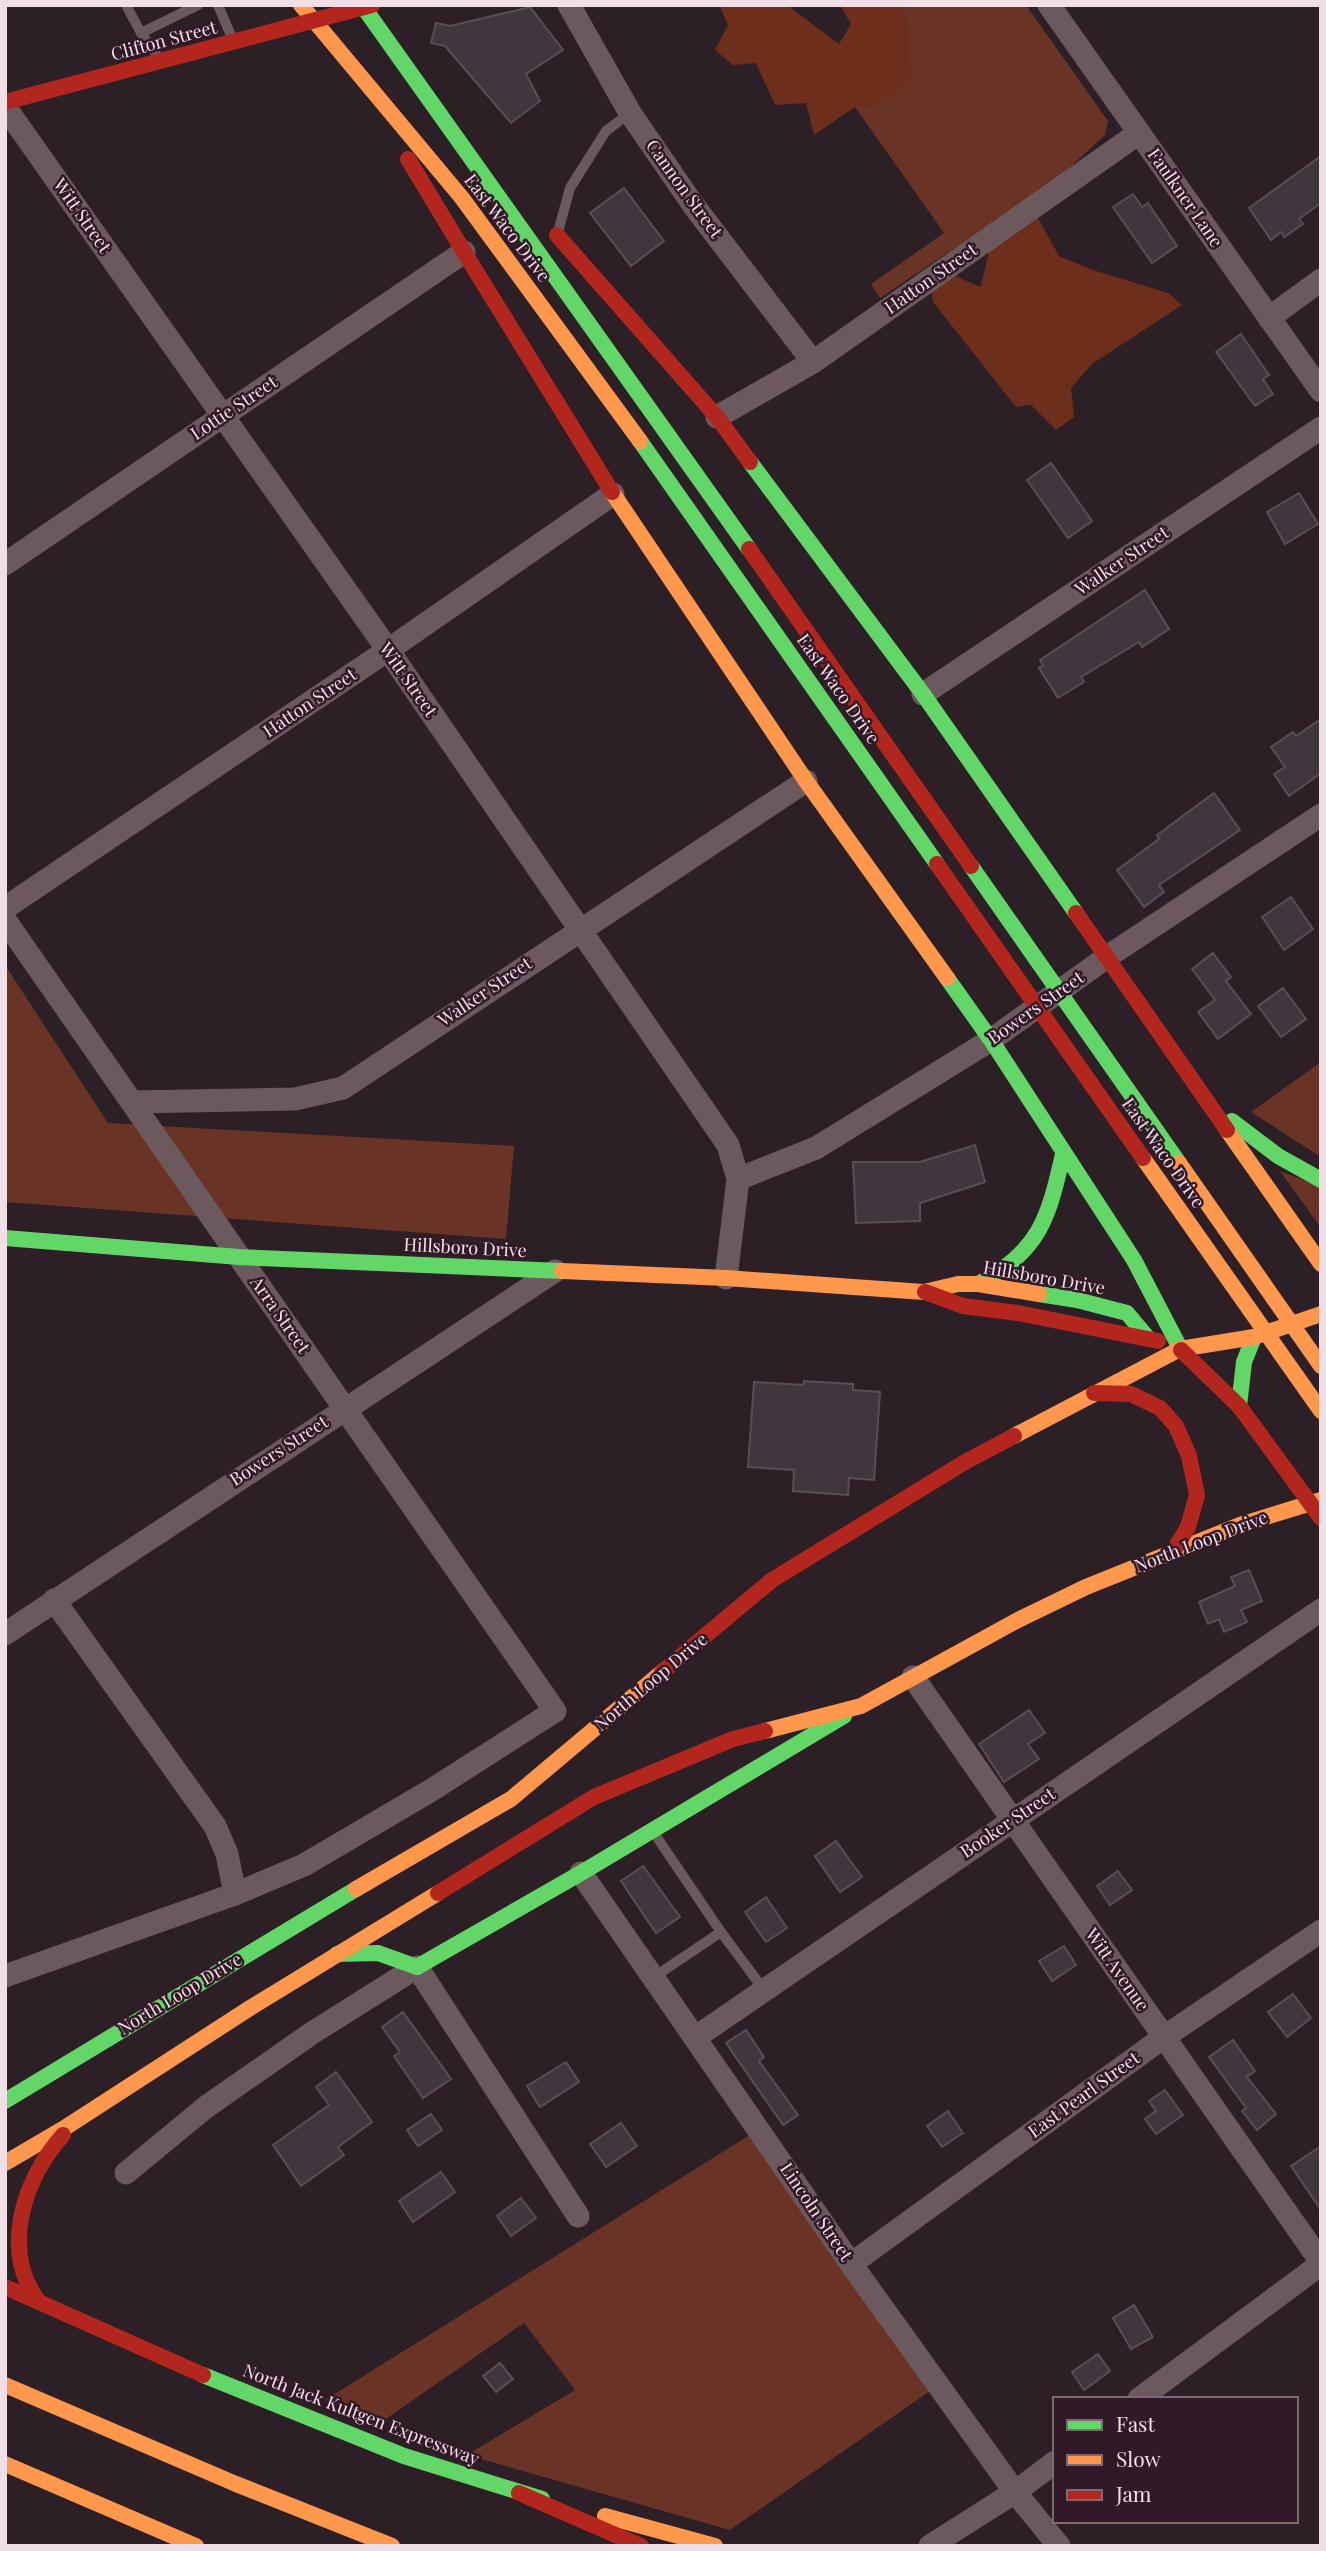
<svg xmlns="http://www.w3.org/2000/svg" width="1326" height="2551" font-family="'Playfair Display',serif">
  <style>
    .green { fill: #693425 }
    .forest { fill: #6d2f1c }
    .building { fill: #3f363e; stroke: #594e57; stroke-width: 2 }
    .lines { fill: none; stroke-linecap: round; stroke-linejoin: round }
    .lane { stroke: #6b595d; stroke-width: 10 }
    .street { stroke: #6b595d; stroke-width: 23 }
    .fast { stroke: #63d668; stroke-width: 16 }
    .slow { stroke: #ff974d; stroke-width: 16 }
    .jam { stroke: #b3261e; stroke-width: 16 }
    .labels { text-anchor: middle; stroke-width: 5; stroke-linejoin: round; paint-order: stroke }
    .street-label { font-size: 18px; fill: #f1dfe8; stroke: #321927 }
  </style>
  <rect width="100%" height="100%" fill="#2c1f26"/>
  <g class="green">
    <path d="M899,5H1026L1108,121L1105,135L1055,181L880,298L871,284L944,233L855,107H871L908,28Z"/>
    <path d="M5,965L108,1123L514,1146L506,1239L5,1202Z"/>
    <path d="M1321,1062V1157L1251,1112Z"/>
    <path d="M1280,1171L1321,1187V1228Z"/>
    <path d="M753,2133L930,2391L730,2530L467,2455L575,2390L524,2323L380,2423L325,2400Z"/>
  </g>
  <g class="forest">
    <path d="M719,5H787L839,44L851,24L840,5H899L908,28L910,81L871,107H855L814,135L806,103L775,105L756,63L733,65L715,50L728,25Z"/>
    <path d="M1038,218L1059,256L1093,270L1168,293L1182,305L1092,364L1071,388L1074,417L1056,430L1031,405L1016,407L933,302L931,289L948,273L981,287L990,246Z"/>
  </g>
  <g class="building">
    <path d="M530,7L563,50L526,74L540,101L511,123L445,46L431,43L436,23L450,26Z"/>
    <path d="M1321,156V203L1299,219L1303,224L1284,237L1281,232L1271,240L1249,208Z"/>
    <path d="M624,188L664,241L631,266L590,213Z"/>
    <path d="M1133,194L1142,207L1148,203L1177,246L1152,263L1113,207Z"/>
    <path d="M1241,334L1269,375L1263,379L1273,394L1255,406L1216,352Z"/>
    <path d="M1051,463L1092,521L1068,538L1027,480Z"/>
    <path d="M1299,493L1318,524L1285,544L1267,512Z"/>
    <path d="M1145,590L1169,629L1142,647L1139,642L1081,677L1084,682L1058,698L1039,668L1043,665L1040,660Z"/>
    <path d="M1321,719V773L1289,796L1274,774L1285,767L1271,747L1293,732L1296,736Z"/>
    <path d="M1214,793L1240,830L1159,885L1164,892L1144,907L1117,870L1159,839L1157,835Z"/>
    <path d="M1291,897L1313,929L1284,950L1262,917Z"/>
    <path d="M1213,953L1231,977L1226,981L1251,1014L1218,1039L1198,1012L1215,1000L1192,969Z"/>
    <path d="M1283,988L1306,1019L1281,1037L1258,1006Z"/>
    <path d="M975,1145L985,1182L920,1203V1221L856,1223L853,1162H920Z"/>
    <path d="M804,1381L853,1384V1390L880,1392L874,1480L849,1478L848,1495L793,1491L794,1470L748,1467L754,1382L803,1385Z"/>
    <path d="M1249,1570L1262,1601L1241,1610L1247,1622L1224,1632L1219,1619L1208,1624L1199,1602L1235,1586L1231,1577Z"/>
    <path d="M1029,1710L1045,1733L1028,1744L1039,1759L1004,1782L979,1744Z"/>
    <path d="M836,1841L862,1877L840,1892L815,1856Z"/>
    <path d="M643,1866L680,1917L656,1933L621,1881Z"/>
    <path d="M1118,1871L1132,1890L1110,1905L1097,1886Z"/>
    <path d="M766,1897L787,1928L766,1942L745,1912Z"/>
    <path d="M1064,1946L1076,1965L1052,1981L1039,1961Z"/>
    <path d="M1293,1994L1311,2018L1287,2037L1268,2012Z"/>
    <path d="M403,2012L451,2079L423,2098L394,2056L400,2052L382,2027Z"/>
    <path d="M746,2030L764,2057L759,2061L798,2115L783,2125L726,2043Z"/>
    <path d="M1233,2040L1255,2071L1247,2077L1276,2114L1257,2130L1242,2111L1246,2108L1209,2057Z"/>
    <path d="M566,2062L579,2082L540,2107L527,2086Z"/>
    <path d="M336,2072L372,2122L338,2147L344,2155L301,2186L273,2145L329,2105L316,2087Z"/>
    <path d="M1165,2090L1183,2115L1156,2134L1145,2119L1156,2111L1149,2101Z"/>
    <path d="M948,2111L963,2133L942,2147L927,2126Z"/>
    <path d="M431,2114L442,2130L418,2146L407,2130Z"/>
    <path d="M621,2123L637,2146L606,2167L590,2144Z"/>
    <path d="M1321,2146V2210L1291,2166Z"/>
    <path d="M441,2172L455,2192L413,2222L399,2201Z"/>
    <path d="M521,2198L536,2218L511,2236L497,2216Z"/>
    <path d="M1134,2305L1153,2337L1131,2349L1113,2318Z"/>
    <path d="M1098,2354L1110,2371L1084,2390L1072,2372Z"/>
    <path d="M500,2363L513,2379L496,2392L483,2376Z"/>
  </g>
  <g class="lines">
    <g class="lane">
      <path d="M126,5L141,33"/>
      <path d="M218,5L232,38"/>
      <path d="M158,57L141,33L198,5"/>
      <path d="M558,232L570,188L606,131L630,113"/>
      <path d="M721,1932L764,1990"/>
      <path d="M654,1977L721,1932L654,1833"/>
    </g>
    <g class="street">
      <path d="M569,5L630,113L694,206L813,362"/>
      <path d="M1049,5L1321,391"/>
      <path d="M5,107L388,650L728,1145L738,1179L726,1278"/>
      <path d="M1269,318L1321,280"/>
      <path d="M717,417L813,362L1139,133"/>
      <path d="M5,564L464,252"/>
      <path d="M923,694L1321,428"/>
      <path d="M5,908L388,650L613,494"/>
      <path d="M5,920L555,1711L430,1791L304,1865L235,1894L5,1976"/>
      <path d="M132,1102L295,1099L343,1088L806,781"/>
      <path d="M738,1179L816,1148L991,1040L1107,957L1321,815"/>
      <path d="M54,1600L215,1826L227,1854L235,1894"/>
      <path d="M5,1634L555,1271"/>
      <path d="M913,1677L1321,2262"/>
      <path d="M581,1873L851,2264L1015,2492L1059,2546"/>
      <path d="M696,2037L1321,1610"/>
      <path d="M126,2173L206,2107L312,2033L417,1967L578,2216"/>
      <path d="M851,2264L1164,2037L1321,1931"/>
      <path d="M1139,2399L1321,2264"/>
      <path d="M930,2546L1015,2492L1055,2462"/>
    </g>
    <g class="fast">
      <path d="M362,5L749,549"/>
      <path d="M640,441L937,864"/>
      <path d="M750,462L923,694L1076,913"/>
      <path d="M971,866L1179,1163"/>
      <path d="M947,978L991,1040L1134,1260L1181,1350"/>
      <path d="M1232,1121L1278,1156L1321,1180"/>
      <path d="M5,1238L239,1257L562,1271"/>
      <path d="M978,1284C1040,1250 1048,1220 1063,1154"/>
      <path d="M1039,1294L1077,1300L1127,1313L1147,1337"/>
      <path d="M1239,1406L1244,1362L1254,1337"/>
      <path d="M337,1954L378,1953L417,1967"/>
      <path d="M417,1967L581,1873L844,1716"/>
      <path d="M5,2101L356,1889"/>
      <path d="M203,2375L404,2456L542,2499"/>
    </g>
    <g class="slow">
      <path d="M301,5L462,198L640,441"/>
      <path d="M612,492L806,781L947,978"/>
      <path d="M1227,1130L1321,1264"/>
      <path d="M1143,1158L1321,1411"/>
      <path d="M1179,1163L1321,1366"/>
      <path d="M562,1271L726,1278L924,1292L958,1284H978L1039,1294"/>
      <path d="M1014,1436L1180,1349L1254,1337L1321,1314"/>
      <path d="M765,1731L861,1706L1018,1620L1086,1587L1240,1525L1321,1500"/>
      <path d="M356,1889L511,1799L662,1672"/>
      <path d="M5,2163L63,2129L250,2008L438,1893"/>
      <path d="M5,2385L236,2484L392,2546"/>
      <path d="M5,2464L196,2546"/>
      <path d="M605,2516L715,2546"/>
    </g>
    <g class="jam">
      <path d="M5,102L372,5"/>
      <path d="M408,159L464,252"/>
      <path d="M557,235L717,417L750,462"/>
      <path d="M464,252L612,492"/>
      <path d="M749,549L971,866"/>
      <path d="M937,864L1143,1158"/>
      <path d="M1076,913L1227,1130"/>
      <path d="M925,1292L963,1306L1018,1313L1158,1341"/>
      <path d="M1181,1350L1239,1406L1321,1518"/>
      <path d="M1094,1393L1131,1394L1160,1408L1176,1426L1189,1456L1197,1495L1188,1527L1174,1550"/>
      <path d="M662,1672L772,1580L965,1462L1014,1436"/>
      <path d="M438,1893L594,1797L733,1739L765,1731"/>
      <path d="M5,2287L203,2375"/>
      <path d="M39,2302C0,2251 23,2180 63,2135"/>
      <path d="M519,2493L641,2546"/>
    </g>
  </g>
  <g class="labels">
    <g class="street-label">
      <text transform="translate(164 41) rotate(-15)" y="6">Clifton Street</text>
      <text transform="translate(684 189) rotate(54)" y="6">Cannon Street</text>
      <text transform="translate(1185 198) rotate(55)" y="6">Faulkner Lane</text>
      <text transform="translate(82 216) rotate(55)" y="6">Witt Street</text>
      <text transform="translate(507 228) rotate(53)" y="6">East Waco Drive</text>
      <text transform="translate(931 279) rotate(-35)" y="6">Hatton Street</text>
      <text transform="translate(234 408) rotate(-34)" y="6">Lottie Street</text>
      <text transform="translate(1122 561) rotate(-34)" y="6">Walker Street</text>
      <text transform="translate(408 680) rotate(55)" y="6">Witt Street</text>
      <text transform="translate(838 689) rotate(55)" y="6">East Waco Drive</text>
      <text transform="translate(310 703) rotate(-34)" y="6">Hatton Street</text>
      <text transform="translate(485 992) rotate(-34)" y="6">Walker Street</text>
      <text transform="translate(1036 1008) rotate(-35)" y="6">Bowers Street</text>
      <text transform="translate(1163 1153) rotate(55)" y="6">East Waco Drive</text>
      <text transform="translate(465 1248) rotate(3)" y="6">Hillsboro Drive</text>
      <text transform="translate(1044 1278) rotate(10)" y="6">Hillsboro Drive</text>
      <text transform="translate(280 1315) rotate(55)" y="6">Arra Street</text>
      <text transform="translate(279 1451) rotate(-33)" y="6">Bowers Street</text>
      <text transform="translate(1201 1542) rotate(-21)" y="6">North Loop Drive</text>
      <text transform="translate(651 1682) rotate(-40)" y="6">North Loop Drive</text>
      <text transform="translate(1008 1823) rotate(-34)" y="6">Booker Street</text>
      <text transform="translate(1117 1970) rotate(55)" y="6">Witt Avenue</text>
      <text transform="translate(180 1994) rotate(-31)" y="6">North Loop Drive</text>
      <text transform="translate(1084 2095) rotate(-36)" y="6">East Pearl Street</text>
      <text transform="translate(816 2212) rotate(56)" y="6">Lincoln Street</text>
      <text transform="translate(361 2415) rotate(21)" y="6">North Jack Kultgen Expressway</text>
    </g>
  </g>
  <rect width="1326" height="2551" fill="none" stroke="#f1dfe8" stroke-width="14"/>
  <rect x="1053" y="2397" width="245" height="126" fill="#321927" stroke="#7e6874" stroke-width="2"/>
  <rect x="1067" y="2420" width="35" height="10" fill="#63d668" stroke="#7e6874" stroke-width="2"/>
  <text x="1116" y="2432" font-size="21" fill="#f1dfe8">Fast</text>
  <rect x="1067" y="2455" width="35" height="10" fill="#ff974d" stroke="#7e6874" stroke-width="2"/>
  <text x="1116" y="2467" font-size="21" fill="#f1dfe8">Slow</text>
  <rect x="1067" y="2490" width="35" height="10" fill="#b3261e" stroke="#7e6874" stroke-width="2"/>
  <text x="1116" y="2502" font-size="21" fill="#f1dfe8">Jam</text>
</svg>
